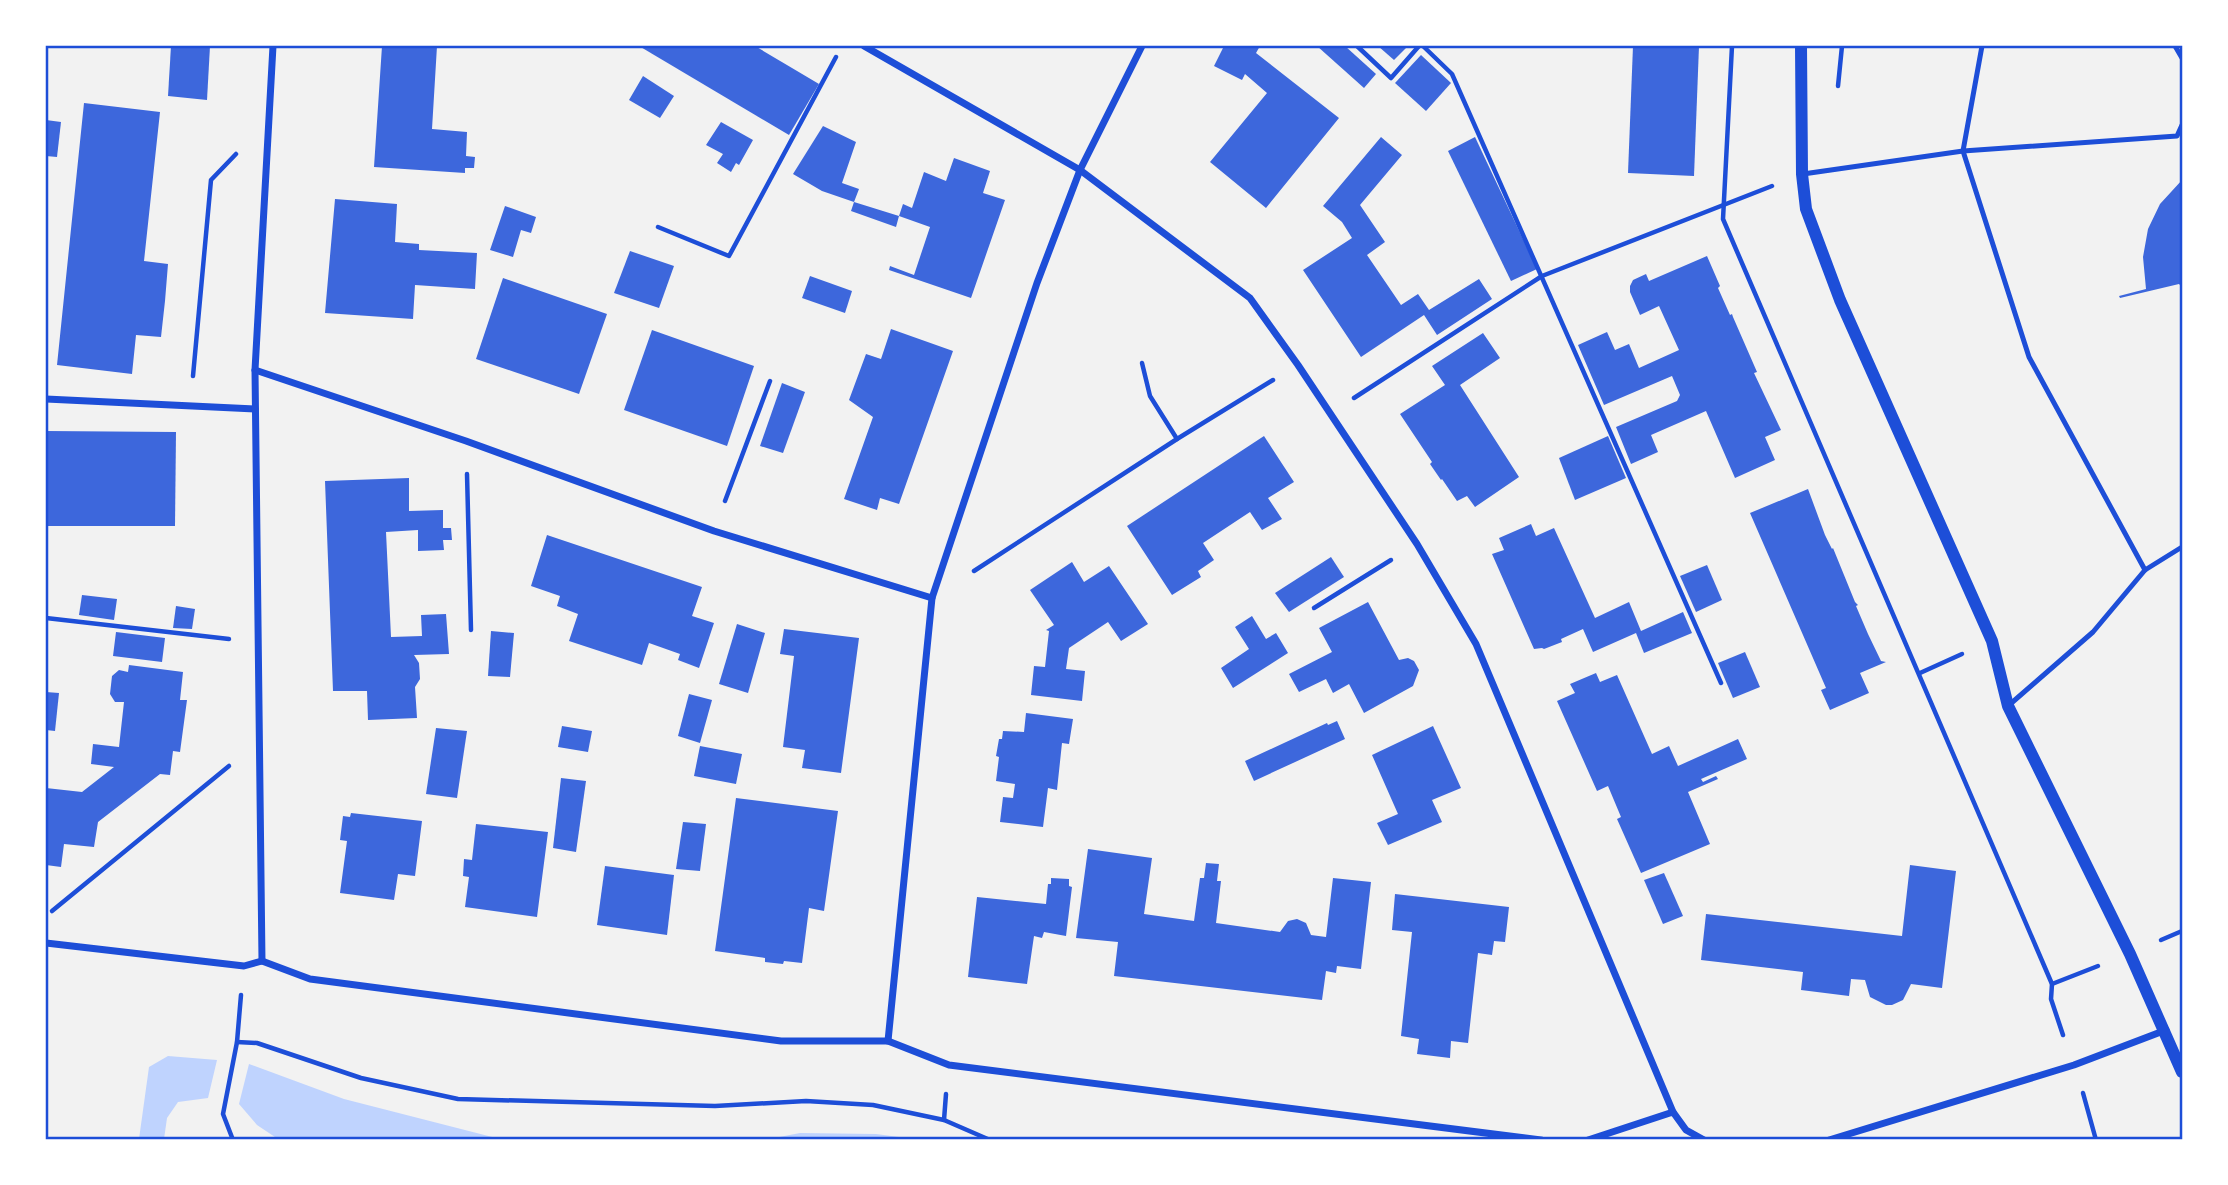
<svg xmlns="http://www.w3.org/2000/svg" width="2228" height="1185" font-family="'Open Sans',sans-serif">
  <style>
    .water { fill: #bfd3fe }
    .building { fill: #3d67dc }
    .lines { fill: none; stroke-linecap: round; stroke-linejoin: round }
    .path { stroke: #1d4ed8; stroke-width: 4.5 }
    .service { stroke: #1d4ed8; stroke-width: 5 }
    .minor { stroke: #1d4ed8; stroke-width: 7 }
    .tertiary { stroke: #1d4ed8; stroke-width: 12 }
    .neatline { fill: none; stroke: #1d4ed8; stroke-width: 2.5 }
  </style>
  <rect width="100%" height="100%" fill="#f2f2f2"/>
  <g class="water">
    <path d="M168,1056L217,1060L208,1098L178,1102L167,1118L164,1139H139L149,1067Z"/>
    <path d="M249,1064L344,1099L500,1139H278L257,1125L239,1104Z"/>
    <path d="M800,1133L876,1134L914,1139H769Z"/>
  </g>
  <g class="building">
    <path d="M171,46H210L207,100L168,96Z"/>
    <path d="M382,46H437L432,129L467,132L466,156L475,157L474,168H465V173L374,167Z"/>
    <path d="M639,46H755L819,84L789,135Z"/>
    <path d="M1224,46H1260L1256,53L1339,118L1266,208L1210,162L1267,93L1245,74L1242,80L1214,66Z"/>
    <path d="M1317,46H1345L1376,74L1364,88Z"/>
    <path d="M1378,46H1408L1394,60Z"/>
    <path d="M1633,46H1699L1694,176L1628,173Z"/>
    <path d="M1421,55L1451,83L1426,111L1395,83Z"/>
    <path d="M643,76L674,96L660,118L629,100Z"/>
    <path d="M84,103L160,112L144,261L168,264L165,301L161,337L136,335L132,374L57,365Z"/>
    <path d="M46,120L61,122L57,157L46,156Z"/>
    <path d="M721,122L753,140L739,165L736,163L731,172L717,163L723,154L706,145Z"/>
    <path d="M823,126L856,142L842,183L859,189L854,202L899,216L896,227L851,211L854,202L822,191L793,174Z"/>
    <path d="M1381,137L1402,155L1360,205L1385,242L1367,255L1401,305L1418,294L1429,310L1479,279L1492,299L1437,335L1424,315L1361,357L1303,270L1352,238L1342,222L1323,206Z"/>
    <path d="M1475,137L1537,269L1511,281L1448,151Z"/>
    <path d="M954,158L990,171L983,193L1005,200L971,298L889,270L890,266L914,275L930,227L899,216L903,204L912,208L924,172L946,181Z"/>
    <path d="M2182,180V287L2179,284L2120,298L2119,296L2146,289L2143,257L2148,229L2160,204Z"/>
    <path d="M335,199L397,204L395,242L419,244V250L477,253L475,289L415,285L413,319L325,313Z"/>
    <path d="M505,206L536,217L531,233L521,230L513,257L490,250Z"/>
    <path d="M630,251L674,266L659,308L614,293Z"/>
    <path d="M1707,256L1720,286L1718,288L1730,315L1732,314L1733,317L1757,372L1754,373L1781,430L1765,437L1775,460L1735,478L1706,411L1651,435L1658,452L1631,464L1616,427L1677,401L1680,395L1672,376L1604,405L1578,345L1607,332L1615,350L1629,344L1639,368L1679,350L1659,306L1640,315L1630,292V286L1633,280L1646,274L1649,281Z"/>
    <path d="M810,276L852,291L845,313L802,298Z"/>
    <path d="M503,278L607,314L579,394L476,359Z"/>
    <path d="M891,329L953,351L899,504L880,498L877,510L844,499L873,417L849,400L866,354L881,359Z"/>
    <path d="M652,330L754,366L727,446L624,410Z"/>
    <path d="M1483,333L1500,358L1460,385L1519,477L1475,507L1467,496L1457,501L1442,479L1441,480L1430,464L1432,462L1400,414L1445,385L1432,366Z"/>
    <path d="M782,383L805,392L783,453L760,446Z"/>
    <path d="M46,431L176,432L175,526H46Z"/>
    <path d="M1264,436L1294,482L1268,498L1282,519L1262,530L1250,512L1203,543L1214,560L1198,571L1201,577L1172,595L1127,526Z"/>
    <path d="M1608,436L1626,478L1575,500L1559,458Z"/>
    <path d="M409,478V511L443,510V528H451L452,540H443L444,550L418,551V530L386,532L391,637L422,636L421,615L446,614L449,654L414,655L419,663L420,679L415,687L417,718L368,720L367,691H333L325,481Z"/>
    <path d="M1808,489L1825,535L1832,549L1833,548L1855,602L1858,605L1856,606L1868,634L1881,661L1886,662L1860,673L1869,693L1830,710L1821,690L1826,688L1750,513Z"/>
    <path d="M1531,524L1536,536L1554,528L1595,618L1629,602L1641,631L1683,612L1692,633L1644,653L1636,633L1593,652L1583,629L1561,639L1562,642L1544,649L1542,648L1534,649L1492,554L1504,550L1499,538Z"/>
    <path d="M547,535L702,587L692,616L714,623L699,668L678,660L680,654L649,643L642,665L569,641L578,614L557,606L560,596L531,586Z"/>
    <path d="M1331,557L1344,577L1289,612L1275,593Z"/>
    <path d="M1072,562L1084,582L1109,566L1148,624L1121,641L1108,622L1069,648L1066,669L1085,671L1082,701L1031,695L1034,666L1045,667L1049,631L1046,630L1054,625L1030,590Z"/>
    <path d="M1707,565L1722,600L1696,612L1680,576Z"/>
    <path d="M82,595L117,599L114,620L79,615Z"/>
    <path d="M1368,602L1399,660L1408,658L1414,661L1419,670L1413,686L1364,713L1349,684L1333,693L1326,679L1299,692L1289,674L1332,652L1319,628Z"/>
    <path d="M176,606L195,609L192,629L173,628Z"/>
    <path d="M1252,616L1266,639L1276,633L1288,653L1233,688L1221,668L1249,649L1235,627Z"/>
    <path d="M737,624L765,633L748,693L719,684Z"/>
    <path d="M784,629L859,638L841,773L802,768L805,750L783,747L794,656L780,654Z"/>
    <path d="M491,631L514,633L510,677L488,676Z"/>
    <path d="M116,632L165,638L162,662L113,656Z"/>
    <path d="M1745,652L1760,687L1733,698L1718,663Z"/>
    <path d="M129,665L183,672L180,700H187L180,752L173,751L170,775L160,774L98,822L94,847L64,844L61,867L46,865V788L82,792L114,767L91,764L93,744L119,747L124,702H115L110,694L112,676L119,670L128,672Z"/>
    <path d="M1596,673L1600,682L1617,675L1652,754L1669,746L1678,766L1738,739L1747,759L1701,779L1703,782L1716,776L1718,779L1688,792L1710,844L1641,873L1617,819L1621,817L1608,786L1597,791L1557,701L1575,693L1570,684Z"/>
    <path d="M46,692L59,693L55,731L46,730Z"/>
    <path d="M689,694L712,700L700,743L678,736Z"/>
    <path d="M1026,713L1073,719L1069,744L1062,743L1057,790L1048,788L1043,827L1000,822L1003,797L1013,798L1015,784L996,781L999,757L996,756L999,739H1002L1003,731L1024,732Z"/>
    <path d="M1337,721L1345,739L1254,781L1245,761L1327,723L1328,725Z"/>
    <path d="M562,726L592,731L588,752L558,747Z"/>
    <path d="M1433,726L1461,788L1432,800L1442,822L1388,845L1377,823L1398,814L1372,755Z"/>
    <path d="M436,728L467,731L457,798L426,794Z"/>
    <path d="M700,746L742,754L736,784L694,776Z"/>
    <path d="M561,778L586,781L576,852L553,848Z"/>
    <path d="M736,798L838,811L824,911L809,908L802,963L784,961L783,964L765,962V958L715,951Z"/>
    <path d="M351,813L422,821L415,876L398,874L394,900L340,893L347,841L340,840L343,816L350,817Z"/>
    <path d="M683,822L706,824L700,871L676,869Z"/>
    <path d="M476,824L548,832L537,917L465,907L469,877L463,876L464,859L472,860Z"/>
    <path d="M1088,849L1152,858L1144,914L1194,921L1200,878H1204L1206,863L1219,864L1217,881H1221L1216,923L1280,932L1288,921L1297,919L1306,923L1311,935L1326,937L1333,878L1371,882L1361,969L1337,966L1336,973L1326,971L1322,1000L1114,976L1118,942L1076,938Z"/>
    <path d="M1910,865L1956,871L1942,988L1911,984L1903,1000L1892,1005H1886L1870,997L1865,980L1851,979L1849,996L1801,990L1803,972L1701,960L1706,914L1902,936Z"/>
    <path d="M605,866L674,875L667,935L597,925Z"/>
    <path d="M1664,873L1683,916L1663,924L1644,880Z"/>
    <path d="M1051,878L1069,879V886L1072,887L1066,936L1044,932L1042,938L1034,936L1027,984L968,977L977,897L1046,904L1048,884H1051Z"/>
    <path d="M1395,894L1509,907L1505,942L1494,941L1492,955L1478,953L1468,1043L1451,1041L1450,1058L1417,1054L1419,1039L1401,1036L1412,932L1392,930Z"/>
  </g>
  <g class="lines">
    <g class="path">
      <path d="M1357,46L1391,78L1419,46"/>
      <path d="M1423,46L1452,74L1721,683"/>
      <path d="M1732,46L1723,219L2052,984L2051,999L2063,1035"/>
      <path d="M1838,86L1842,46"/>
      <path d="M658,227L729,256L836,57"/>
      <path d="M1142,363L1150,396L1177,439"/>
      <path d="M193,376L211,180L236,154"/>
      <path d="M1354,398L1542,276L1772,186"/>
      <path d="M467,474L471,630"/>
      <path d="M725,501L770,381"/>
      <path d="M974,571L1177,439L1273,380"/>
      <path d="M1314,608L1391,560"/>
      <path d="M46,618L229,639"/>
      <path d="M1920,673L1962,654"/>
      <path d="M52,911L229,766"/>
      <path d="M2161,940L2182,931"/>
      <path d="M2052,984L2098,966"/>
      <path d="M237,1042L257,1043L361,1078L458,1099L715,1106L806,1101L873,1105L944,1120L990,1140"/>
      <path d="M2083,1093L2096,1140"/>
      <path d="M944,1120L946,1094"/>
      <path d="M233,1140L223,1114L237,1042L241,995"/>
    </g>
    <g class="service">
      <path d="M1982,46L1963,151L2029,357L2145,570"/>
      <path d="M2175,46L2182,58"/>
      <path d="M1803,174L1963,151L2177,136L2182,125"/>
      <path d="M2008,706L2093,632L2145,570L2182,547"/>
    </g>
    <g class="minor">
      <path d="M864,46L1080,170L1250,298L1298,365L1417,544L1476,644L1673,1112"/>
      <path d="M255,370L466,441L714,531L932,598"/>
      <path d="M46,399L255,409"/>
      <path d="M46,943L244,966L262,961L310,979L781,1041H888L949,1065L1541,1140"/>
      <path d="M262,961L255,370L273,46"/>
      <path d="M888,1041L932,598L1037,283L1080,170L1142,46"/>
      <path d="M1588,1140L1673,1112L1686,1130L1704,1140"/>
      <path d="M1829,1140L2074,1065L2166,1030"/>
    </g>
    <path class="tertiary" d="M1801,46L1802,174L1806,209L1840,300L1992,641L2008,706L2130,954L2182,1072"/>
  </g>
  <rect width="2228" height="1185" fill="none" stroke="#ffffff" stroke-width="94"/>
  <rect x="47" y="47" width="2134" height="1091" class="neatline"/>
</svg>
